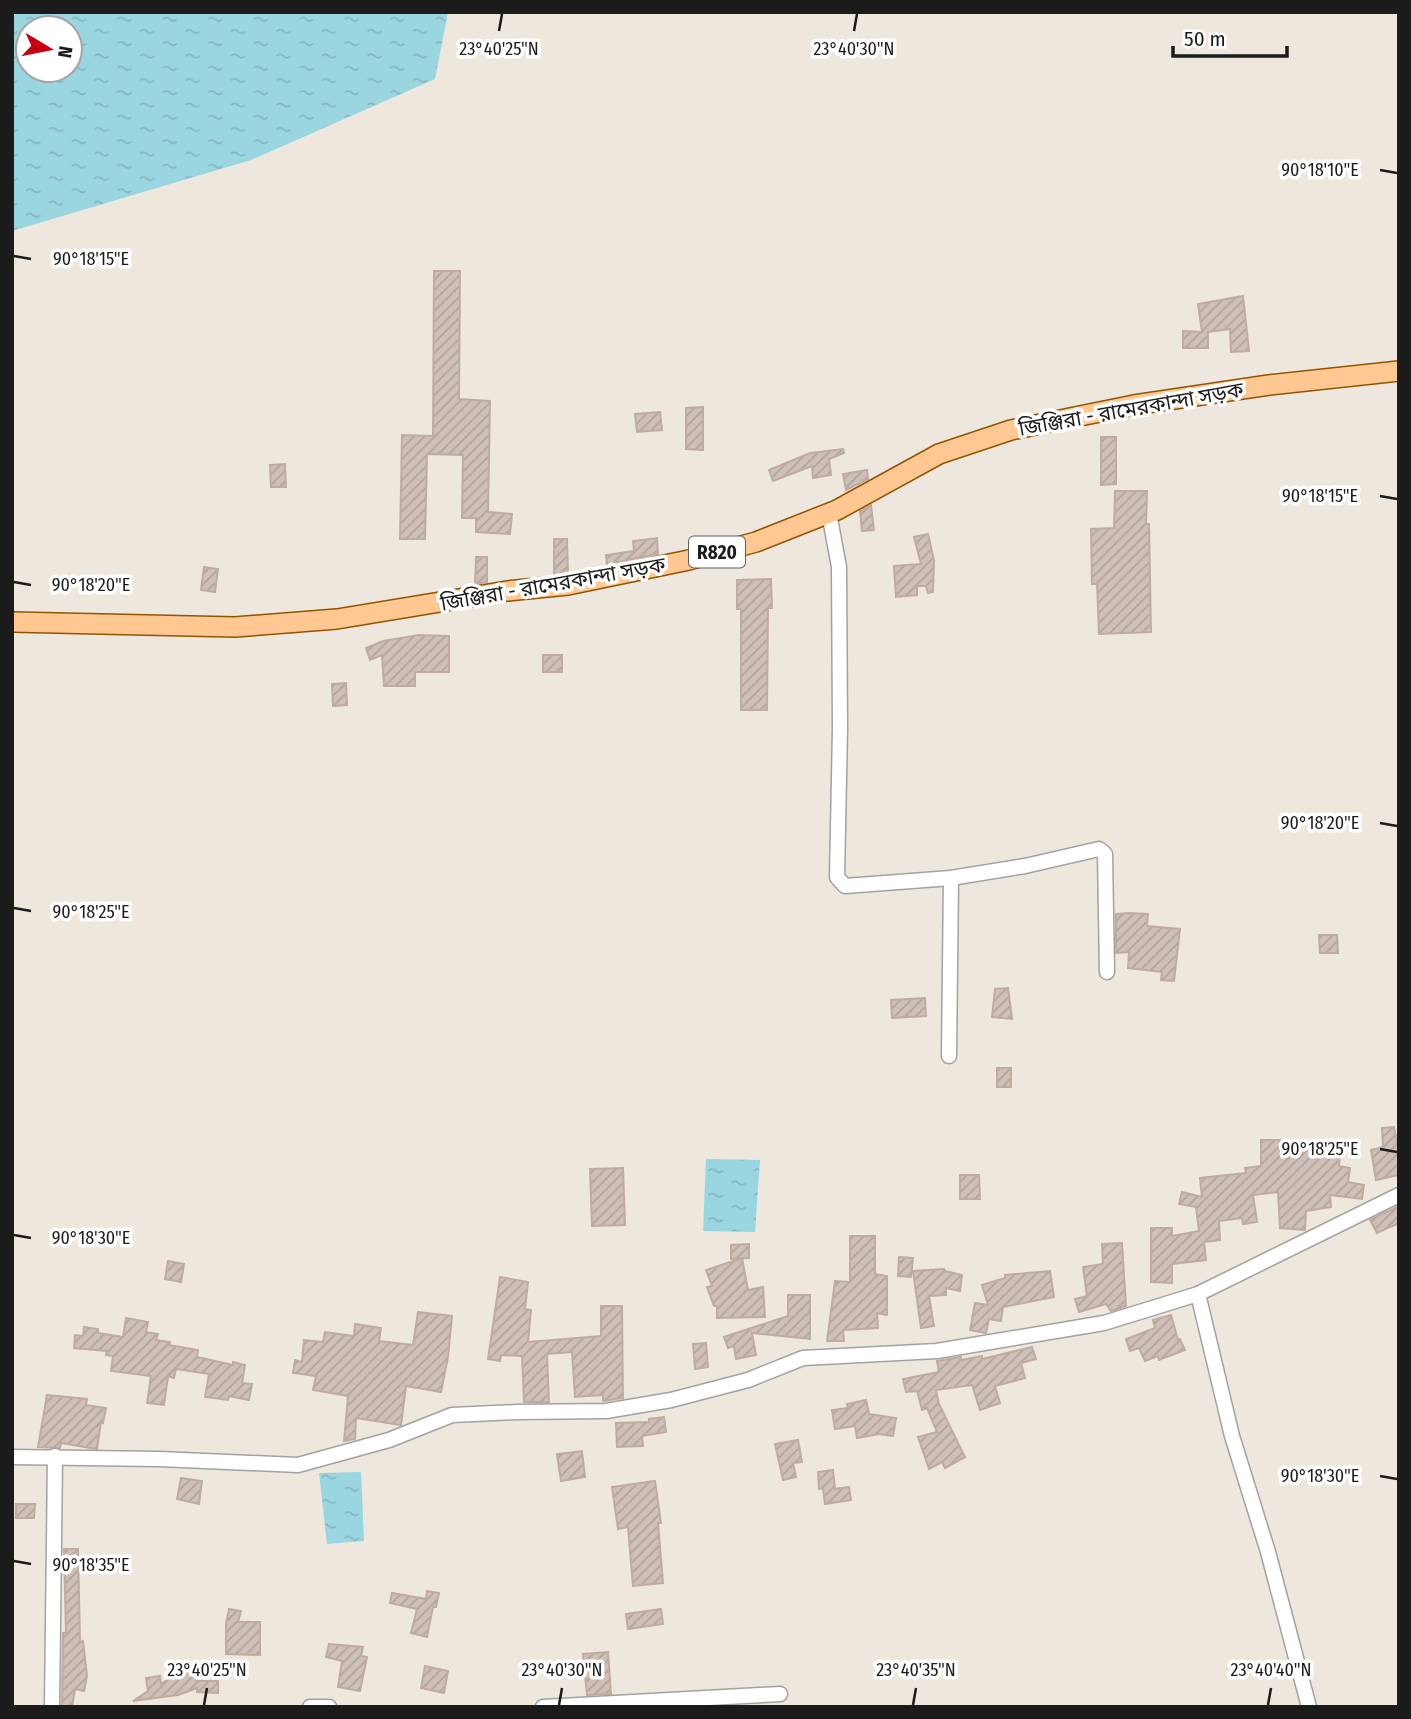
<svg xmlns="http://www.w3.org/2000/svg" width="1411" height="1719" font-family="'Fira Sans Condensed','Noto Sans Bengali',sans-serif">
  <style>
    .water { fill: url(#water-ripples); fill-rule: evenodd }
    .building { fill: url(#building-hatch); stroke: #c0aba0; stroke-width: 2 }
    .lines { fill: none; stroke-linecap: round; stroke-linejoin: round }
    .minor-casing { stroke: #a2a2a2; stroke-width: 17 }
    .major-casing { stroke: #915500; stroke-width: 22 }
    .minor { stroke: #fff; stroke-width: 14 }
    .major { stroke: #ffc792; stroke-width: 19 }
    .ticks { fill: none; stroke: #1b1b1b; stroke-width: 2.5 }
    .labels { text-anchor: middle; stroke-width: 7; stroke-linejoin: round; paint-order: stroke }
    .shield { fill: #fff; stroke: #5f5f5f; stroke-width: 2 }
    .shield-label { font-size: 19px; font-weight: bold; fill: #1b1b1b }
    .street-label { font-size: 21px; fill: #1b1b1b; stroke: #fff }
    .ticks-label { font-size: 18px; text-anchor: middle; fill: #1b1b1b; stroke: #fff; stroke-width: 7; stroke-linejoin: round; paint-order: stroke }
  </style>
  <defs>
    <pattern id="water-ripples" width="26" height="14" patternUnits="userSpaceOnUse" patternTransform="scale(1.75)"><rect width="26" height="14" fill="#9ad6e0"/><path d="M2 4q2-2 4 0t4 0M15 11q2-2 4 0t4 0" fill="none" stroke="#84b7c0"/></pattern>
    <pattern id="building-hatch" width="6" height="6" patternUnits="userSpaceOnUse" patternTransform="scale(1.75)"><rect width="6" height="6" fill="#cebfb7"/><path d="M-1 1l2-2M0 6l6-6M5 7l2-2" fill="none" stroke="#b0a49d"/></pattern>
  </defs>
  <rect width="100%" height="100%" fill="#eee7de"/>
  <g class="water">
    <path d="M12,12H448L435,79L251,160L12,231ZM28,28H70V70H28Z"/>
    <path d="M706,1159L760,1160L755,1232L703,1231Z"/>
    <path d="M361,1472L364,1541L327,1544L319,1473Z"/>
  </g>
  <g class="building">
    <path d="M434,271H460L459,399L490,401L488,512L512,514L510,534L476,532V518H462L463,455L427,454L425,539H400L402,435L433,436Z"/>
    <path d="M1243,296L1249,351L1231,352L1230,329L1208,332V348H1183V331L1202,332L1198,304Z"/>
    <path d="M703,407V450L686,449V408Z"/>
    <path d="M660,412L662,430L637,432L635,414Z"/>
    <path d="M1101,437H1116V484L1101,485Z"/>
    <path d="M843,449L844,453L829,459L831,475L813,478L812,466L773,481L769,470L810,453Z"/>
    <path d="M285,464L286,487H271L270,465Z"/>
    <path d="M867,470L868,479L846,490L843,474Z"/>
    <path d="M1115,491H1147L1146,524H1149L1151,632L1099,634L1097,584H1092L1091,529L1114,528Z"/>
    <path d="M871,505L874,530L862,531L860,511Z"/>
    <path d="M928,534L934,560L933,592L928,593L926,586H917V595L896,597L894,566L921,564L914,537Z"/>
    <path d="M657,538L658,554L607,564L606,555L634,551L633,541Z"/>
    <path d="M554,539H567L568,573L554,574Z"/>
    <path d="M476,557H487V582L475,584Z"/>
    <path d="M204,567L218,569L215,592L201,590Z"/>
    <path d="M771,579L772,608H768L767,710H741V609H737V580Z"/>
    <path d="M419,635L449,636V672H415V686H384L382,655L370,660L366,648L383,641Z"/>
    <rect x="543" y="655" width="19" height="17"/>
    <path d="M346,683L347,705L333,706L332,684Z"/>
    <path d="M1130,913L1148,914L1147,926L1180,929L1174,981L1161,980L1162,972L1128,968L1129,952L1116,953V914Z"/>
    <path d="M1319,935H1337L1338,953H1320Z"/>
    <path d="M1008,988L1012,1019L992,1017L995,989Z"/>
    <path d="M925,998L926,1016L892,1018L891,1000Z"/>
    <rect x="997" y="1068" width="14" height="19"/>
    <path d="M1394,1127L1399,1152V1175L1376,1180L1371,1150L1383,1147L1382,1128Z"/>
    <path d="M1261,1140H1280V1153L1314,1150L1340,1153L1339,1166L1350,1168L1348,1182L1364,1185L1362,1199L1330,1195L1331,1207L1306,1211L1305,1230L1280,1228L1278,1192L1253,1195L1257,1222L1243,1224L1242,1218L1219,1221L1220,1240L1204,1242L1206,1260L1172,1264V1283L1151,1282V1228H1172V1236L1199,1231L1196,1207L1179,1204L1182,1192L1202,1197L1200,1178L1246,1173L1245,1168L1261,1166Z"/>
    <path d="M623,1168L625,1225L592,1226L590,1169Z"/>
    <path d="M960,1175H979L980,1199H960Z"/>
    <path d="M1399,1206V1223L1377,1233L1370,1220Z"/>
    <path d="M850,1236H875V1274L887,1276V1315L877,1313L878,1328L843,1330L844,1341H827L835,1281L850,1282Z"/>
    <path d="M1122,1243L1126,1306L1111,1311L1106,1304L1079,1312L1075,1299L1087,1296L1083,1267L1103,1264L1102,1244Z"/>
    <path d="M749,1244V1258L731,1259V1245Z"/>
    <path d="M899,1257L913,1258L911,1277L898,1276Z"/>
    <path d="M742,1258L748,1290L763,1287L765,1317L717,1318V1306H714L707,1287L712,1286L706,1270Z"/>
    <path d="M168,1261L184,1264L181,1282L165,1279Z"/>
    <path d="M944,1269L945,1271L962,1275L960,1291L946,1288V1295L929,1296L934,1326L921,1328L913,1271Z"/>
    <path d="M1050,1271L1054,1297L1003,1307L1001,1321L989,1319L986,1333L970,1330L975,1303L988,1305L982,1285L1005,1278V1275Z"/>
    <path d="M500,1277L528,1282L525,1309L531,1310L528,1342L601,1336V1306H622L623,1398L603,1401V1395L575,1397L572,1352L547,1354L549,1402H524L522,1356L501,1355L500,1361L488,1359Z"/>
    <path d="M788,1295H810V1339L752,1333L756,1355L736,1359L734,1346L728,1348L724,1337L788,1316Z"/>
    <path d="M418,1312L452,1316L448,1357L441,1392L406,1386L401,1425L356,1418L355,1439L344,1441L348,1396L313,1390L316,1376L293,1373L295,1360L302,1362L304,1340L323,1342L325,1332L354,1336L355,1324L381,1328L379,1341L413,1345Z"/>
    <path d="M1171,1315L1178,1340L1180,1339L1185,1350L1159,1360L1158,1356L1145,1361L1139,1348L1130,1351L1126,1339L1155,1328L1153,1320Z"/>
    <path d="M126,1318L148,1322L146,1332L158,1334L156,1340L170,1342L169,1345L198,1350L197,1357L233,1365V1362L245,1365L242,1383L252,1384L249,1400L229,1396L228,1400L205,1397L209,1374L176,1369L174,1378L168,1376L164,1405L147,1403L151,1376L111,1371L113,1356L106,1355L107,1351L74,1348L75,1335L83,1336L84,1327L98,1329V1333L123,1337Z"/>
    <path d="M706,1343L708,1367L695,1369L693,1344Z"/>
    <path d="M1032,1347L1036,1359L1021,1363L1025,1378L995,1386L1000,1403L980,1410L972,1385L936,1390L939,1404L965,1457L945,1468L942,1462L929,1469L918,1437L937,1432L927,1408L922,1410L917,1391L906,1392L903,1379L939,1372L937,1361L961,1357V1360L982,1356V1359Z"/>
    <path d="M47,1395L87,1399L86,1405L106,1408L103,1423L101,1422L97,1449L61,1443L60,1448L38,1447Z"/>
    <path d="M866,1400L869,1414L896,1418L893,1436L879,1434L857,1438L855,1426L835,1429L832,1410L848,1408L847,1404Z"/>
    <path d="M664,1417L666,1432L642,1436L643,1446L617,1447L616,1423L649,1422V1419Z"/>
    <path d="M798,1440L802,1462L793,1463L796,1477L783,1480L775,1444Z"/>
    <path d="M582,1451L585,1477L561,1481L557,1454Z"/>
    <path d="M833,1470L835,1489L849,1487L851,1500L825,1504L823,1488L819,1489L818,1472Z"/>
    <path d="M181,1478L202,1481L199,1504L177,1499Z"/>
    <path d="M655,1481L661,1523H658L663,1583L633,1586L628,1527L618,1529L612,1487Z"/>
    <path d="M16,1504H35L34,1518H16Z"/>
    <path d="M64,1549H78L80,1642L83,1641L87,1676L84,1691L75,1689L72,1707L62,1706L63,1633H66Z"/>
    <path d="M427,1591L439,1593L436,1607H433L427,1637L411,1633L417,1609L390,1603L392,1593L426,1599Z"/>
    <path d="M229,1609L241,1611L238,1622H260V1655L226,1654V1624Z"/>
    <path d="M661,1609L663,1624L628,1629L626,1614Z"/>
    <path d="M329,1644L363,1647L361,1656L367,1657L360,1691L338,1687L342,1661L326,1657Z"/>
    <path d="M608,1652L611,1694L587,1695L583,1654Z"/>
    <path d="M188,1666L197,1681H218V1693L197,1692V1688L178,1695L133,1701L148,1691L146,1678L160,1676L161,1684Z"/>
    <path d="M425,1666L448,1671L444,1693L421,1688Z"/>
  </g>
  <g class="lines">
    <defs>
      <g id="minor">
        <path d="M829,513L839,567L840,729L837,877L845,886L951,878L1025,866L1099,849L1105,854L1107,972"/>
        <path d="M949,1056L951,878"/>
        <path d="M1198,1294L1232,1436L1268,1552L1309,1707"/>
        <path d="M12,1457L159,1459L298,1465L389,1440L452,1415L518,1412L606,1411L671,1400L748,1380L803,1358L937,1351L1104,1323L1198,1294L1399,1195"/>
        <path d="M52,1707L55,1456"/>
        <path d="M310,1707H329"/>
        <path d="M543,1707L780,1694"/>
      </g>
      <path id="major" d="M12,622L235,627L337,619L507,591L568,585L689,560L756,542L837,510L939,454L1011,430L1134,405L1269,385L1399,371"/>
    </defs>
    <use href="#minor" class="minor-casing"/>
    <use href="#major" class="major-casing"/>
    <use href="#minor" class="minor"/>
    <use href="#major" class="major"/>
  </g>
  <path class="ticks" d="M499,31L502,14M854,31L857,14M1380,170L1397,173M14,256L31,259M1380,496L1397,499M14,582L31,585M1380,823L1397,826M14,908L31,911M1380,1149L1397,1152M14,1235L31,1238M1380,1476L1397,1479M14,1561L31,1564M204,1705L207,1688M559,1705L562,1688M913,1705L916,1688M1268,1705L1271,1688"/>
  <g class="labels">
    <rect class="shield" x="689" y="536.5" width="56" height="31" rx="5"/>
    <g class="shield-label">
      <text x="717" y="559">R820</text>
    </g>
    <g class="street-label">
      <text transform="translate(1131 409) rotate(-10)" y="7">জিঞ্জিরা - রামেরকান্দা সড়ক</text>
      <text transform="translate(553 584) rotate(-10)" y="7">জিঞ্জিরা - রামেরকান্দা সড়ক</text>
    </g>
  </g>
  <g class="ticks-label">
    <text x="499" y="55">23°40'25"N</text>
    <text x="854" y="55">23°40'30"N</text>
    <text x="1320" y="176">90°18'10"E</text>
    <text x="91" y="265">90°18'15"E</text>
    <text x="1320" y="502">90°18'15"E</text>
    <text x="91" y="591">90°18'20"E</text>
    <text x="1320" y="829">90°18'20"E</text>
    <text x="91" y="918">90°18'25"E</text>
    <text x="1320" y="1155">90°18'25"E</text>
    <text x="91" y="1244">90°18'30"E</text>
    <text x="1320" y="1482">90°18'30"E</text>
    <text x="91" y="1571">90°18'35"E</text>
    <text x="207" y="1676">23°40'25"N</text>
    <text x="562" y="1676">23°40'30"N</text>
    <text x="916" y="1676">23°40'35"N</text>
    <text x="1271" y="1676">23°40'40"N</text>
  </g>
  <rect width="1411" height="1719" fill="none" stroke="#1b1b1b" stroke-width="28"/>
  <g transform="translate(49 49) rotate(100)"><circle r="33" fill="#ffffff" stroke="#a4a4a4" stroke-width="2"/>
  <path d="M0-5L12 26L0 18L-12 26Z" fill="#c50010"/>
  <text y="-10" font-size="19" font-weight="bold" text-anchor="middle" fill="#1b1b1b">N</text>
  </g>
  <path d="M1173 46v10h114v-10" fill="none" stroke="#1b1b1b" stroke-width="3.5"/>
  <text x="1184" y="46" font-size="21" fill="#1b1b1b" stroke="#ffffff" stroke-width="5" paint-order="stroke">50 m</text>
</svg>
